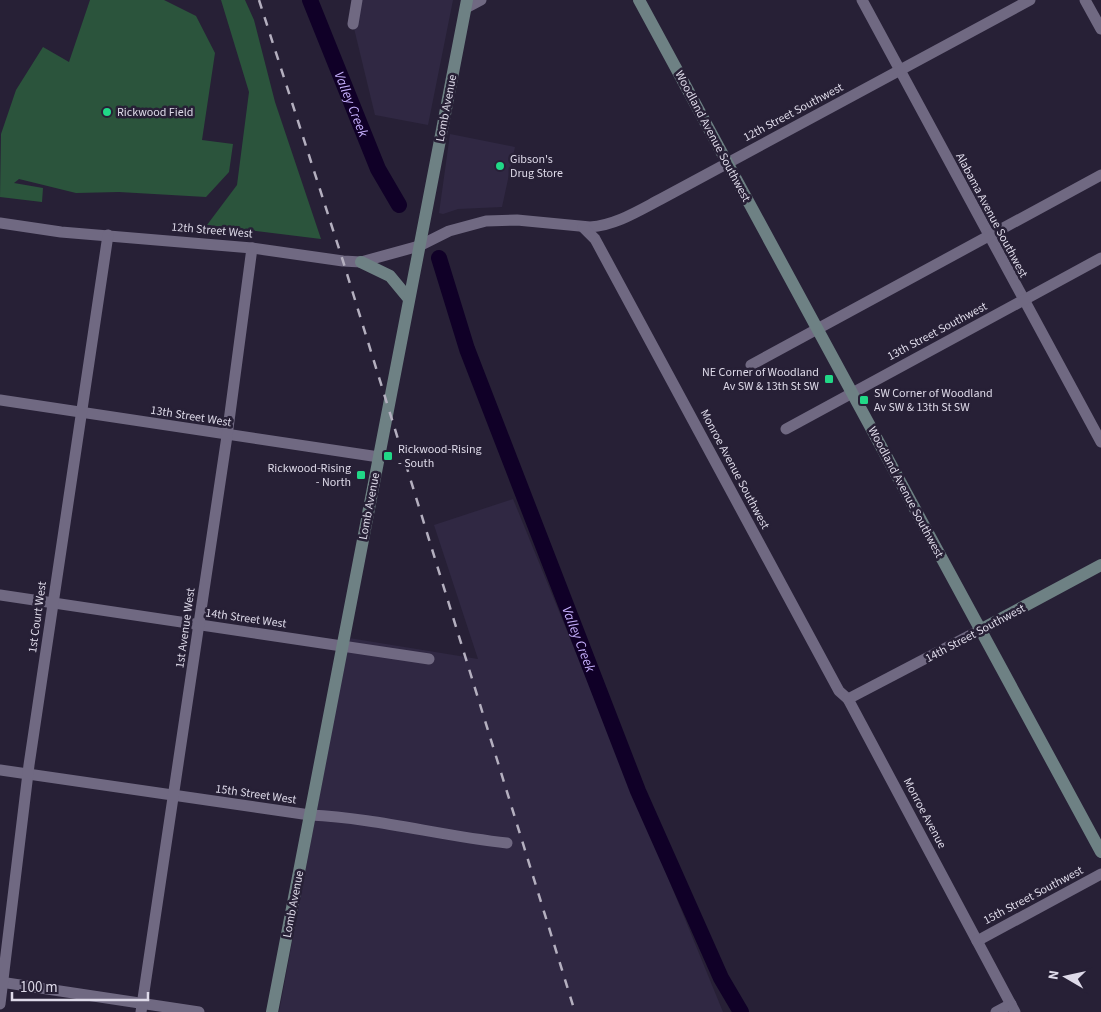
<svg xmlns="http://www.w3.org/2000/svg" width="1101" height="1012" font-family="'Source Sans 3',sans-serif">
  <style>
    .built { fill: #302843 }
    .green { fill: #2b543c }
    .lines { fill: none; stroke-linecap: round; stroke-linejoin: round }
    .river { stroke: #100027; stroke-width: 16 }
    .street { stroke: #706982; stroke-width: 11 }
    .secondary { stroke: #6e8184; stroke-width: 12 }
    .rail { stroke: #b4afbf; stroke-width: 2.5; stroke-dasharray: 9 9; stroke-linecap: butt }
    .poi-dot { fill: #21d887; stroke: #272036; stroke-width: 2 }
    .labels { text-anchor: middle; stroke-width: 5; stroke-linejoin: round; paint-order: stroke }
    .street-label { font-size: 12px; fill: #dedae9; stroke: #272036 }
    .poi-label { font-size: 12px; fill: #dedae9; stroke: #272036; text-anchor: start }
    .water-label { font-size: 14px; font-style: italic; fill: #c6affd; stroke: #272036 }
  </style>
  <rect width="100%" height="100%" fill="#272036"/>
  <g class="built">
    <path d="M358,0H453L428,125L375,115L353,24Z"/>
    <path d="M450,134L515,147L502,207L458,209L443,214L439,213Z"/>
    <path d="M513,499L723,1012H279L349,638L478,659L434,525Z"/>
  </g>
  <g class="green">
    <path d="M90,0H164L196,16L215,53L202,140L233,144L229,172L206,197L119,192L76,193L19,179L14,183L43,188L42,202L0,197L1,134L16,90L43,47L69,62Z"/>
    <path d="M221,0H245L254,20L275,102L321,239L207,225L237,185L249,92Z"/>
  </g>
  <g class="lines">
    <g class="river">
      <path id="s1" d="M310,0L378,169L399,205"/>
      <path id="s2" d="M439,258L467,349L638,791L721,978L741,1012"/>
    </g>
    <g class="street">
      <path d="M862,0L1101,442"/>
      <path d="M1085,0L1101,29"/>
      <path d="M466,8L481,0"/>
      <path d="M353,24L357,0"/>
      <path d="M0,223L61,232L252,248L343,261L361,262L419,246L449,231L486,221L517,220L590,227C616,225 638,211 661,199L1030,0"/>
      <path d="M583,227L595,239L839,691L848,699L1015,1012"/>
      <path d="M751,365L1101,175"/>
      <path d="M0,400L379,457"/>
      <path d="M786,429L1101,258"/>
      <path d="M0,595L429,659"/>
      <path d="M848,699L980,630"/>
      <path d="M0,770L310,815C376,818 441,836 507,843"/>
      <path d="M977,941L1101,874"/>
      <path d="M0,982L199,1012"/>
      <path d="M0,1004L29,765L108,235"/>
      <path d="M141,1012L227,436L252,248"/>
      <path d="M996,1012L1011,1004"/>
    </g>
    <g class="secondary">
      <path d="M639,0L1101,852"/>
      <path d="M361,262L390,276L409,299"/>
      <path d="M980,630L1101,565"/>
      <path d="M272,1012L467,0"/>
    </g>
    <path class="rail" d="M259,0L343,261L575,1012"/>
  </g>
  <g class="poi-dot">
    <circle cx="107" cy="112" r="5"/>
    <circle cx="500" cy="166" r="5"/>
    <rect x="824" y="374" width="10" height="10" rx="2.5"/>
    <rect x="859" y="395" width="10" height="10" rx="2.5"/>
    <rect x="383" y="451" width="10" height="10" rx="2.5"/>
    <rect x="356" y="470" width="10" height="10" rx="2.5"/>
  </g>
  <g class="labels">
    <g class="street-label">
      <text transform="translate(446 108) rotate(-79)" y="4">Lomb Avenue</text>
      <text transform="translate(793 112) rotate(-28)" y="4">12th Street Southwest</text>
      <text transform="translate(713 136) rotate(62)" y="4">Woodland Avenue Southwest</text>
      <text transform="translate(992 215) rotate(62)" y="4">Alabama Avenue Southwest</text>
      <text transform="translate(212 230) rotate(5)" y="4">12th Street West</text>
      <text transform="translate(937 331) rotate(-28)" y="4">13th Street Southwest</text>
      <text transform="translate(191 416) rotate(9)" y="4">13th Street West</text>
      <text transform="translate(735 469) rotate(62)" y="4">Monroe Avenue Southwest</text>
      <text transform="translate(906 492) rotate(62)" y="4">Woodland Avenue Southwest</text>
      <text transform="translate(369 506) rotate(-79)" y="4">Lomb Avenue</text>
      <text transform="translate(37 617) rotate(-82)" y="4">1st Court West</text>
      <text transform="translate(246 618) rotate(8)" y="4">14th Street West</text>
      <text transform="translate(185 628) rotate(-82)" y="4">1st Avenue West</text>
      <text transform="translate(975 633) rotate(-28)" y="4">14th Street Southwest</text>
      <text transform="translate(256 794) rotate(8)" y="4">15th Street West</text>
      <text transform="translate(925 813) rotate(62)" y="4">Monroe Avenue</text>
      <text transform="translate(1033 895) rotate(-28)" y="4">15th Street Southwest</text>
      <text transform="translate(293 904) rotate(-79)" y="4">Lomb Avenue</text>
    </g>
    <g class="poi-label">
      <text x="117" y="116">Rickwood Field</text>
      <text x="510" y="163">Gibson's<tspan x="510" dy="14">Drug Store</tspan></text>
      <text x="819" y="376" text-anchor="end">NE Corner of Woodland<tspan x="819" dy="14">Av SW &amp; 13th St SW</tspan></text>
      <text x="874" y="397">SW Corner of Woodland<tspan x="874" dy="14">Av SW &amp; 13th St SW</tspan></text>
      <text x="398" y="453">Rickwood-Rising<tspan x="398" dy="14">- South</tspan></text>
      <text x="351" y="472" text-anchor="end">Rickwood-Rising<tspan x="351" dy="14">- North</tspan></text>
    </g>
    <g class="water-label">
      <text dy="5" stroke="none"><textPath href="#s1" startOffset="112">Valley Creek</textPath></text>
      <text dy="5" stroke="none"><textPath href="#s2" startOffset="406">Valley Creek</textPath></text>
    </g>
  </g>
  <g transform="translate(1066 977) rotate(279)" stroke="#272036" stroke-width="4" paint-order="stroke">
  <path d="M0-4L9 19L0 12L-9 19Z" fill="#dedae9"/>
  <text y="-8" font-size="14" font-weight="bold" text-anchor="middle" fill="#dedae9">N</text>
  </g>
  <path d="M12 992v8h136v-8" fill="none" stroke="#dedae9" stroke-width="2.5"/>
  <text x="20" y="992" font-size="15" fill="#dedae9" stroke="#272036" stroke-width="4" paint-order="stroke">100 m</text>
</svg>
